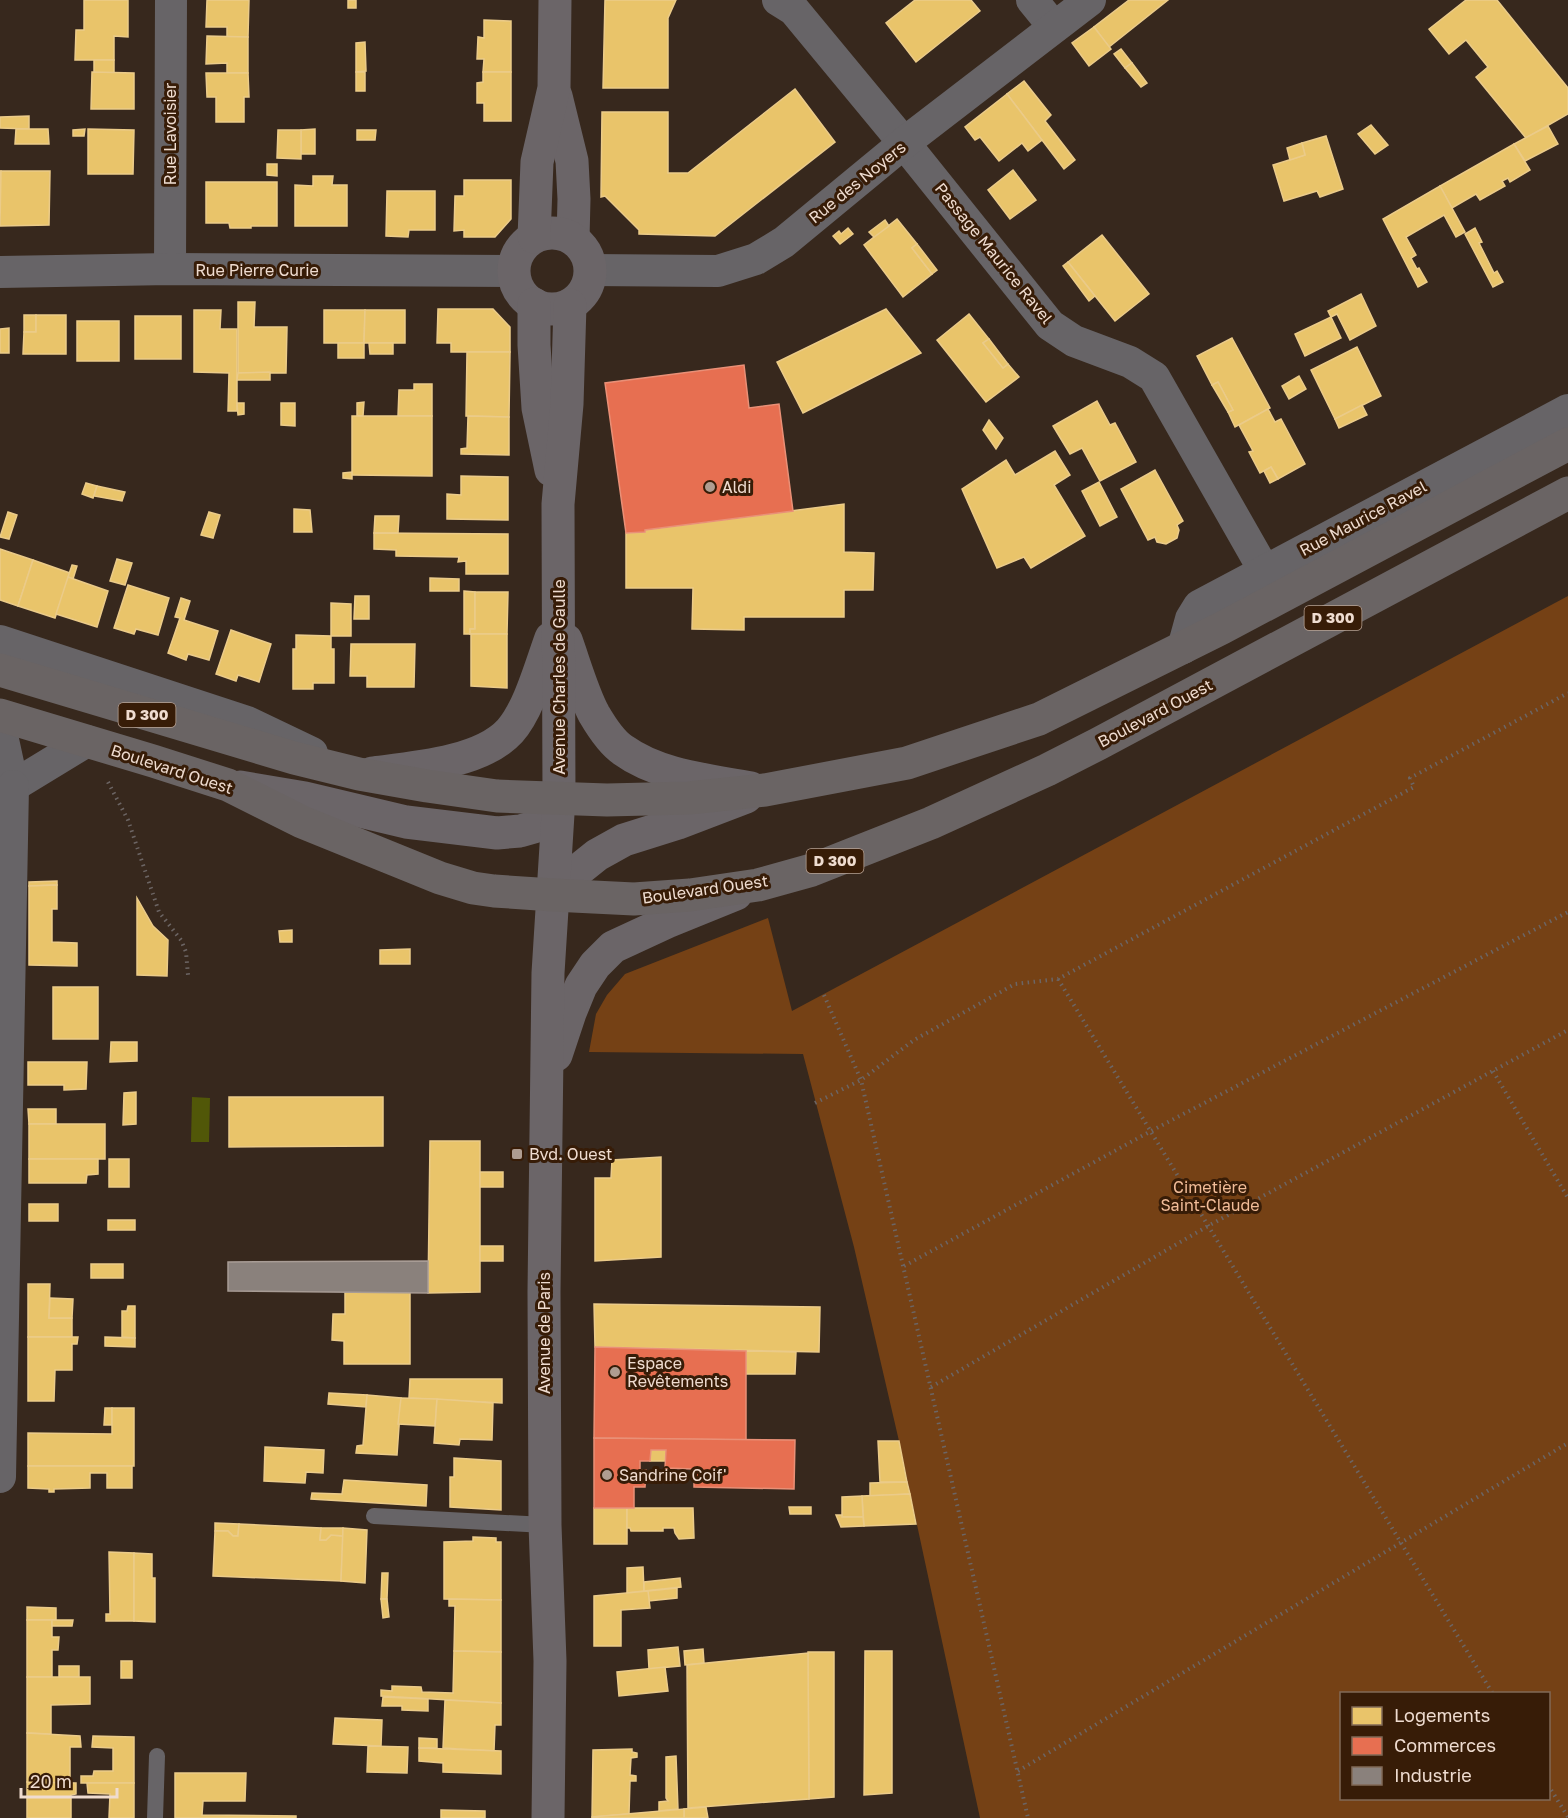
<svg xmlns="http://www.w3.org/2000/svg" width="1568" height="1818" font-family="'Golos Text',sans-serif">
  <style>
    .green { fill: #754115; fill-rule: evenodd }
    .water { fill: #515708 }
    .homes { fill: #e9c46a; stroke: #ebcb89; stroke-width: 1.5 }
    .shops { fill: #e76f51; stroke: #e99077; stroke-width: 1.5 }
    .industry { fill: #8a817c; stroke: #a89c95; stroke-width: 1.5 }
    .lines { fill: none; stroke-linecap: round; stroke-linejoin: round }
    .path { stroke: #6c6564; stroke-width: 4; stroke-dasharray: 1.5 4.5; stroke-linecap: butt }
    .service { stroke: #676467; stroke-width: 16 }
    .minor { stroke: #676467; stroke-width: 32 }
    .secondary { stroke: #6b6568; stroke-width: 33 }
    .primary { stroke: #6a6464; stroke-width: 33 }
    .poi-dot { fill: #af9d91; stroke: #371c07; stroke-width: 2 }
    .labels { text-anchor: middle; stroke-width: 6; stroke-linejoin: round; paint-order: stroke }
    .shield { fill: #371c07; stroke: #b8a294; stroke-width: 1.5 }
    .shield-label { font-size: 15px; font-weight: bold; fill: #efdcd0 }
    .street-label { font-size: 16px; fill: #efdcd0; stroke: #371c07 }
    .poi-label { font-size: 16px; fill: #efdcd0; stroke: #371c07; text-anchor: start }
    .park-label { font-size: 16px; fill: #f2bc98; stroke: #371c07 }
  </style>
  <rect width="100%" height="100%" fill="#37281d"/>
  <path class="green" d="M1568,596V1818H980L899,1441L854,1247L803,1054L589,1052L596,1014L607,995L625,974L768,918L792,1011ZM1342,1694H1548V1798H1342Z"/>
  <path class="water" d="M192,1097L210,1098L209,1142H191Z"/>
  <g class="homes">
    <path d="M84,0H128V37L114,36V60H75L76,30H84Z"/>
    <path d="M207,0H249L248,37H227V27H206Z"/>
    <rect x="348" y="0" width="8" height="8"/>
    <path d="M605,0H676L668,18V88H603Z"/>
    <path d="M915,0H971L980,11L916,62L886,23Z"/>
    <path d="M1129,0H1168L1109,47L1094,27Z"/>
    <path d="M1466,0H1497L1568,88V114L1526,138L1476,77L1488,67L1466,40L1449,54L1429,29Z"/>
    <path d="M484,20L511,21V72H483L484,59H477L478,37L484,38Z"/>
    <path d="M1094,27L1111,49L1089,66L1072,43Z"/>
    <path d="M207,36L248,37V73H227V63L206,64Z"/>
    <path d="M365,42L366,71L356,72V43Z"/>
    <path d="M1121,49L1132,63L1125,68L1114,54Z"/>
    <rect x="94" y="60" width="20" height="13"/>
    <path d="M1132,63L1147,83L1141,87L1125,68Z"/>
    <path d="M92,72L134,73V109H91Z"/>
    <rect x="356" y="72" width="9" height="19"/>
    <path d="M483,72H511V121H484V103H477V83L483,82Z"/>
    <path d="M206,73H248L249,97H244V122H216V97H207Z"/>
    <path d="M1024,81L1051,115L1045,121L1075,160L1064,169L1007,94Z"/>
    <path d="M795,89L835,142L715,236L639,234V230L605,196L601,197L602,112H668V173H688Z"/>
    <path d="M1007,94L1042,140L1028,151L1022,143L999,161L980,137L975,140L965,127Z"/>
    <path d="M29,116V129L0,128V117Z"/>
    <path d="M1371,125L1388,145L1375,154L1358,134Z"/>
    <path d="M1548,126L1558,144L1525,161L1514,144Z"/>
    <path d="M16,129H48L49,144H15Z"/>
    <path d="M85,129L84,136H73V130Z"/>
    <path d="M88,129L134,130L133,174H88Z"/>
    <path d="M315,129V154H301V130Z"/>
    <path d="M278,130H301V159L277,158Z"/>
    <path d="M357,130H376L375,140H357Z"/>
    <path d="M1326,136L1343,189L1320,197L1317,191L1284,201L1273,165L1305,155L1302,143Z"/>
    <path d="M1302,143L1305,155L1290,160L1287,148Z"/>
    <path d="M1514,144L1530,170L1510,182L1508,178L1502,181L1505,186L1480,200L1476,194L1452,208L1440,186Z"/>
    <path d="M267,164H277V176L267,175Z"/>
    <path d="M1013,170L1036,200L1010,219L988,190Z"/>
    <path d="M0,171H1L2,199H0Z"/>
    <path d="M1,171H50L49,225L0,226Z"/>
    <path d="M313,176H333L332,185H347V226H295V185L313,186Z"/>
    <path d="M464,180H511V219L495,237H464V230L454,231L455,196H464Z"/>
    <path d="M206,182H277V226H251V228H230L229,223H206Z"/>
    <path d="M1440,186L1465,232L1456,237L1444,215L1406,237L1416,255L1411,258L1417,269L1419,268L1427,282L1418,287L1383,219Z"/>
    <path d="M387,191H435V230H409L408,237L386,236Z"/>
    <path d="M897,219L917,244L912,248L932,274L903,297L864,245Z"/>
    <path d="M885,220L889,226L874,237L869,232Z"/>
    <path d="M848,228L853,234L840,244L833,236L839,231L841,234Z"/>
    <path d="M1475,228L1482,242L1479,243L1494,273L1497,271L1503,282L1493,287L1465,234Z"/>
    <path d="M1102,235L1149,294L1115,321L1068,262Z"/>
    <path d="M917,244L937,270L932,274L912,248Z"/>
    <path d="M1068,262L1095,296L1089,301L1063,266Z"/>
    <path d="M1361,294L1376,326L1350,340L1337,314L1331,317L1328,311Z"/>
    <path d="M238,302H255L254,327H287L286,373H238Z"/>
    <path d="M438,309H493L510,327V352H451V343H437Z"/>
    <path d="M886,309L921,353L803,413L777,362Z"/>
    <path d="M194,310H221L220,329H237V411H228L229,373L194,372Z"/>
    <path d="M324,310H365L364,343H324Z"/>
    <path d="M365,310H405V343H364Z"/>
    <path d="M969,314L989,339L983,343L1003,368L1008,364L1019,377L986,402L937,340Z"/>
    <rect x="24" y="315" width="12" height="17"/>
    <path d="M36,315H66V354H23L24,332H36Z"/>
    <rect x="135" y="316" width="46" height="43"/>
    <path d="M1331,317L1341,338L1305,356L1295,334Z"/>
    <rect x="77" y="321" width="42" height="40"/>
    <path d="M9,328V353H0V329Z"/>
    <path d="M1232,338L1270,408L1235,427L1228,412L1233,410L1218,382L1212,385L1197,356Z"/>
    <path d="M989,339L1008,364L1003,368L983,343Z"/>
    <rect x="338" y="343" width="26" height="15"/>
    <path d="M369,343H393V354H370Z"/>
    <path d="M1357,347L1381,396L1335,419L1311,370Z"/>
    <path d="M467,352H510L509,417L466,416Z"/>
    <path d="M270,372V380H237L238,373Z"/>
    <path d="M1299,376L1306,389L1289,399L1282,386Z"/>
    <path d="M1218,382L1233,410L1228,412L1212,385Z"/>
    <path d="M414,384H432V416H398L399,390H414Z"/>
    <path d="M1097,401L1110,425L1115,423L1136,462L1100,481L1082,448L1070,454L1053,426Z"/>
    <path d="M364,402L363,416H357V403Z"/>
    <path d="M237,403H244V414L238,415Z"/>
    <path d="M281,403H295V426L281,425Z"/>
    <path d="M1362,405L1367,415L1339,428L1335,419Z"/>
    <path d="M1268,409L1275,422L1281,419L1305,464L1278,479L1271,467L1260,473L1249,452L1253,451L1239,425Z"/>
    <path d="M352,416H432V476L352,475Z"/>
    <path d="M468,416L509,417V455L461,454V449L467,448Z"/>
    <path d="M989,420L1003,438L996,449L983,430Z"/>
    <path d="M1055,451L1070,475L1054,485L1085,536L1031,568L1024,557L997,568L962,489L1006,460L1015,475Z"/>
    <path d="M1271,467L1278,479L1270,483L1264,471Z"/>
    <path d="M1155,470L1183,521L1177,525L1179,530L1177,538L1166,544L1157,542L1155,537L1148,540L1121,489Z"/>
    <path d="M352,472V479L343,478V473Z"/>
    <path d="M461,476L508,477V520L447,519V494L461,495Z"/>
    <path d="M1099,482L1117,517L1100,526L1082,491Z"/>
    <path d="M86,483L97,486L93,498L82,494Z"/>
    <path d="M97,486L125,492L122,501L94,496Z"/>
    <path d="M844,504V552L874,553L873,590H844V617H744V630L692,629L693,588H626V533L645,532V530Z"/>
    <path d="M294,509L310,510L312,532H294Z"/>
    <path d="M8,512L17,515L9,539L0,537Z"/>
    <path d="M209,512L220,515L213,538L201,535Z"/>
    <path d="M375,516H399L398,533H374Z"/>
    <path d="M374,533L508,534V574H466V561L458,562L459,557L396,556V550L374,549Z"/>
    <path d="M0,549L33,560L18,606L0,600Z"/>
    <path d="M117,559L132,563L125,585L110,581Z"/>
    <path d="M33,560L70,573L55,618L18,606Z"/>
    <path d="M72,565L77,566L73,579L68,577Z"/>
    <path d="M68,577L108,591L97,627L56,614Z"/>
    <path d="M430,578L459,579V591H430Z"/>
    <path d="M128,585L169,598L158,635L136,629L134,634L114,628Z"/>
    <path d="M464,591L475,592V629H470V634H464Z"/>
    <path d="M475,592H508L507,634H470V629H475Z"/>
    <path d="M355,596H369V619H354Z"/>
    <path d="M181,598L190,601L184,620L218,631L209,660L188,654L186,660L168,653L180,618L175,617Z"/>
    <path d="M331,603L351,604V636H331Z"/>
    <path d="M231,630L271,644L259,682L238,675L236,681L216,674Z"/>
    <path d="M471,634H507V688L471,686Z"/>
    <path d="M296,635L331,636V649H334V683H313V689H293V649H296Z"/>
    <path d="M351,644H415L414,687H367V676H350Z"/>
    <path d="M57,881V885L29,886V882Z"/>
    <path d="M57,885V909H52V942L77,943V966L29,965V886Z"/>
    <path d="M137,898L153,926L168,940L167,976L137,975Z"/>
    <path d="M292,930V942H280L279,931Z"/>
    <path d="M410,949V964H380V950Z"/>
    <rect x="53" y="987" width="45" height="52"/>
    <path d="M111,1042H137V1061L110,1062Z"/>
    <path d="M28,1062H87L86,1089L64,1090V1085H28Z"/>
    <path d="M136,1092V1124L123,1125L124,1093Z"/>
    <path d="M229,1097H383V1146L229,1147Z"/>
    <path d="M28,1109H56V1124H29Z"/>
    <rect x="29" y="1124" width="76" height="35"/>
    <path d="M430,1141H480V1292L428,1293Z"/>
    <path d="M661,1157V1257L595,1261V1178H611L612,1160Z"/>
    <path d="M29,1159H98V1174L87,1175L86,1183H29Z"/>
    <rect x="109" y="1159" width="20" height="28"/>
    <rect x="480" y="1172" width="23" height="15"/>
    <rect x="29" y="1204" width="29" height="17"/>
    <rect x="108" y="1220" width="27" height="10"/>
    <rect x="480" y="1246" width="23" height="15"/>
    <rect x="91" y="1264" width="32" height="14"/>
    <path d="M28,1284H50L49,1318H72V1337H28Z"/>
    <path d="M345,1292H410V1364H344V1341L332,1340L333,1314H345Z"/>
    <path d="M50,1298L73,1299L72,1318H49Z"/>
    <path d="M594,1304L820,1307L819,1352L595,1347Z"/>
    <path d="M128,1306H135V1338L122,1337V1311H127Z"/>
    <path d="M28,1337H78L77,1344H72V1370H55L54,1401H28Z"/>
    <path d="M105,1337L135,1338V1347L105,1346Z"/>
    <path d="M746,1351L796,1352L795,1374H746Z"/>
    <path d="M410,1379H502V1403L409,1398Z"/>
    <path d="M329,1393L367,1395L366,1407L328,1404Z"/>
    <path d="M367,1395L401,1398L397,1455L356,1453L357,1446L363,1445Z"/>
    <path d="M401,1398L437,1399L435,1426L398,1424Z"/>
    <path d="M437,1399L493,1403L492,1440L460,1439L459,1445L434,1443Z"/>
    <path d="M105,1408H112V1425H104Z"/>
    <path d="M112,1408H134V1466H28V1433L112,1434Z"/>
    <path d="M878,1441H899L907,1482H880Z"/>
    <path d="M265,1447L324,1450L323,1473L306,1472L305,1483L264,1481Z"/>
    <path d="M651,1450H666L665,1461H650Z"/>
    <path d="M454,1458L501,1461V1510L450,1507V1477H454Z"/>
    <path d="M28,1466H132V1488H107V1473H90V1488L54,1489V1492H49V1489L28,1488Z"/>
    <path d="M344,1480L427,1485L426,1506L311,1499L312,1493L342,1494Z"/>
    <path d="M907,1482L910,1494L870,1496V1483Z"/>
    <path d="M910,1494L916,1524L864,1526L862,1496Z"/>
    <path d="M862,1496L863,1517H842V1497Z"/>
    <path d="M789,1507H811V1514H790Z"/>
    <rect x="594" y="1508" width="33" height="36"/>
    <path d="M627,1508H693L694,1538L679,1539L675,1533L674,1528H663V1531H631L630,1528H627Z"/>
    <path d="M836,1515H842V1517H863L864,1526L841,1527Z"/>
    <path d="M215,1523L239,1524L238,1536H233L228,1531H215Z"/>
    <path d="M239,1524L321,1528L320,1540H326L331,1535L343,1536L341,1581L213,1576L215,1531H228L233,1536H238Z"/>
    <path d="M321,1528H343V1536L331,1535L326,1540H320Z"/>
    <path d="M343,1528L367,1530L365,1583L341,1581Z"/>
    <path d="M473,1537L496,1538V1542H501V1600L444,1599V1542L473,1541Z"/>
    <path d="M109,1552L134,1553V1621H106V1614H110Z"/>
    <path d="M134,1553L152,1554V1578H155V1622L134,1621Z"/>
    <path d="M643,1567L644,1591L627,1593V1568Z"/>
    <path d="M382,1573H388L387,1599H381Z"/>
    <path d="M680,1578L681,1587L644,1591V1582Z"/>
    <path d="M677,1588V1598L649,1601L648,1591Z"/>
    <path d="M648,1591L650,1608L621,1610V1646H594V1596Z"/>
    <path d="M381,1599H387L389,1617L383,1618Z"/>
    <path d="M449,1599L501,1600V1652L454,1651L455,1606H449Z"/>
    <path d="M27,1607L56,1608V1620H27Z"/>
    <path d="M27,1620H52V1637H59L58,1650H52V1677H27Z"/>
    <path d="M52,1620H73L72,1626H52Z"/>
    <path d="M678,1647L680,1666L649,1669L648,1650Z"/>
    <path d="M703,1649L704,1663L685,1665L684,1651Z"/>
    <path d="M454,1651L501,1652V1703L381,1696V1690L392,1691V1686L421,1687L422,1692L453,1693Z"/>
    <path d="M865,1651H892V1793L864,1795Z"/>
    <path d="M808,1652H834V1797L809,1799Z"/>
    <path d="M808,1653L809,1799L688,1808L687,1665Z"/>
    <rect x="121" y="1661" width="11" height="17"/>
    <rect x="59" y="1666" width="20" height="11"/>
    <path d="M665,1667L668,1691L619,1696L617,1672Z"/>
    <path d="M27,1677H90V1704L51,1705V1734L27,1733Z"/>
    <path d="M383,1697L428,1699V1711L402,1710V1706H382Z"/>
    <path d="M445,1700L501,1703V1725H495L494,1751L443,1748Z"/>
    <path d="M335,1718L382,1720L381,1746L333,1744Z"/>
    <path d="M27,1733L80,1736L81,1747H70V1783L27,1782Z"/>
    <path d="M93,1736L134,1737V1783H81V1776H93L94,1771H113V1748L92,1747Z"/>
    <path d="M419,1738L437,1739V1748H419Z"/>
    <path d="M368,1746L408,1747L407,1773L367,1772Z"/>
    <path d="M419,1748L501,1751V1774L443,1772V1763L419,1761Z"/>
    <path d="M632,1749V1752L637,1753V1757L631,1758L630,1775L636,1776V1781H630L629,1814L592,1817L593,1750Z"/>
    <path d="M676,1756L678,1809L659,1811V1802L668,1801L666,1798V1757Z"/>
    <path d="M175,1773H246L245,1801H203L202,1815L296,1816V1818H175Z"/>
    <path d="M27,1782L76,1783V1794L71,1795V1818H27Z"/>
    <path d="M87,1783H134V1818H109L110,1794L88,1793Z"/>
    <path d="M706,1807L708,1818H684V1809Z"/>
    <path d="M684,1809V1818H592V1817Z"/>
    <path d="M441,1810L485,1811V1818H441Z"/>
  </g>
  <g class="shops">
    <path d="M744,365L749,408L779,404L793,511L645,530V532L626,533L605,383Z"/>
    <path d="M595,1347L746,1351V1440L594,1438Z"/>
    <path d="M594,1438L795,1440L794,1489L694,1487V1469L665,1468L666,1450H651L650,1461H640V1470H646L645,1487H634V1508H594Z"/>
  </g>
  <path class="industry" d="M428,1261V1293L228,1291V1262Z"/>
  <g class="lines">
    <g class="path">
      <path d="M108,782L128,820L159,912L181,940L186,952L188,975"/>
      <path d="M1058,979L1493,1694"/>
      <path d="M824,995L861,1080L1028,1818"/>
      <path d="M1493,1071L1568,1198"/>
      <path d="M815,1103L861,1080L914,1040L1015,984L1058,979L1414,787L1410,778L1568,693"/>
      <path d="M904,1266L1151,1131L1568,912"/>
      <path d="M931,1387L1208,1226L1568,1030"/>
      <path d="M1018,1771L1568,1443"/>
      <path d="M1548,1785L1568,1817"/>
    </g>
    <g class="service">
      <path d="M374,1516L545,1525"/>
      <path d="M155,1818L157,1756"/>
    </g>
    <g class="minor">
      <path d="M778,0L794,10L904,143L1050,325L1074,341L1130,362L1154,377L1264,570"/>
      <path d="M1032,0L1054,27"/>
      <path d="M170,269L171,0"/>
      <path d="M590,270L718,271L756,259L784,242L904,143L1090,0"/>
      <path d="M0,272L170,269L514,271"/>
      <path d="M0,641L247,722L312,753"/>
      <path d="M1183,648L1191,619L1199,606L1568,410"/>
      <path d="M0,726L13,786L87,741"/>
      <path d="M0,1477L13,786"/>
    </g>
    <g class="secondary">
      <path d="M556,96L572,161L574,199L573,239"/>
      <circle cx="552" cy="271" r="38"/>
      <path d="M534,237L537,162L554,88L555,0"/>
      <path d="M534,304V345L538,408L551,470"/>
      <path d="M566,640C574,662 583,694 594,714C601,726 611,742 623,750C659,776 709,780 751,788"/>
      <path d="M372,773C412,768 481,763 510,731C529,710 541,665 551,638"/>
      <path d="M240,787L305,798L406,822L497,833L520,831L534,827L548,816L559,798"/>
      <path d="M553,895L572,875L597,855L624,840L678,823L746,797"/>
      <path d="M556,1055L570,1013L581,986L595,965L613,947L667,922L736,894"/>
      <path d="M548,1818L550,1661L545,1525L544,1292L548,973L559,798L558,504L567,404L570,305"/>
    </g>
    <g class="primary">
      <path d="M0,670L294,758L359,774L427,786L497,796L607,800L689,798L765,790L907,763L1039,719L1222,628L1568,444"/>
      <path d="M0,715L153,761L228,785L302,822L440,878L473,888L494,891L553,895L634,899L690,895L758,885L812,870L931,823L1047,770L1098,744L1568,493"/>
    </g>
  </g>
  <g class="poi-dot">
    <circle cx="710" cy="487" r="6"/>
    <rect x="511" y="1148" width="12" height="12" rx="3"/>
    <circle cx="615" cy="1372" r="6"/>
    <circle cx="607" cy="1475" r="6"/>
  </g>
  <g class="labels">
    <g class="shield">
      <rect x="1304.5" y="606" width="57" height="24" rx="4.5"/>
      <rect x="118.5" y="703" width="57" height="24" rx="4.5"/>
      <rect x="806.5" y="849" width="57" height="24" rx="4.5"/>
    </g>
    <g class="shield-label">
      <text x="1333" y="623">D 300</text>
      <text x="147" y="720">D 300</text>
      <text x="835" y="866">D 300</text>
    </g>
    <g class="street-label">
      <text transform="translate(170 134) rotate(-90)" y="6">Rue Lavoisier</text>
      <text transform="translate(857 182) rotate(-39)" y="6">Rue des Noyers</text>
      <text transform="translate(994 253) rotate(51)" y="6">Passage Maurice Ravel</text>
      <text x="257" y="276">Rue Pierre Curie</text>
      <text transform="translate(1363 518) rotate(-28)" y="6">Rue Maurice Ravel</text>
      <text transform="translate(559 677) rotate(-90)" y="6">Avenue Charles de Gaulle</text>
      <text transform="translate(1155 713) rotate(-28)" y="6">Boulevard Ouest</text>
      <text transform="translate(172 769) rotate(18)" y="6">Boulevard Ouest</text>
      <text transform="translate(705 889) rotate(-8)" y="6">Boulevard Ouest</text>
      <text transform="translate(544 1333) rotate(-90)" y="6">Avenue de Paris</text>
    </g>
    <g class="poi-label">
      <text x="722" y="493">Aldi</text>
      <text x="529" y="1160">Bvd. Ouest</text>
      <text x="627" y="1369">Espace<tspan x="627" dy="18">Revêtements</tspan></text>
      <text x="619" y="1481">Sandrine Coif'</text>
    </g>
    <g class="park-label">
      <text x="1210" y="1193">Cimetière<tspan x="1210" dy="18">Saint-Claude</tspan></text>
    </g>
  </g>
  <rect x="1340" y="1692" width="210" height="108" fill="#371c07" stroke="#816957" stroke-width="1.5"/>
  <rect x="1352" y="1707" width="30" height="18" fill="#e9c46a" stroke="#816957" stroke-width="1.5"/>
  <text x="1394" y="1722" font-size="18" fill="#efdcd0">Logements</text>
  <rect x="1352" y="1737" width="30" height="18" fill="#e76f51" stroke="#816957" stroke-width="1.5"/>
  <text x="1394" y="1752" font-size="18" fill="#efdcd0">Commerces</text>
  <rect x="1352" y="1767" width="30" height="18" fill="#8a817c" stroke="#816957" stroke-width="1.5"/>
  <text x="1394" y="1782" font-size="18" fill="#efdcd0">Industrie</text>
  <path d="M21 1788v9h96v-9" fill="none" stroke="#efdcd0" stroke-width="3"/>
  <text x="30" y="1788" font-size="18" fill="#efdcd0" stroke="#371c07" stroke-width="4.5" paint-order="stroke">20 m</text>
</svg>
